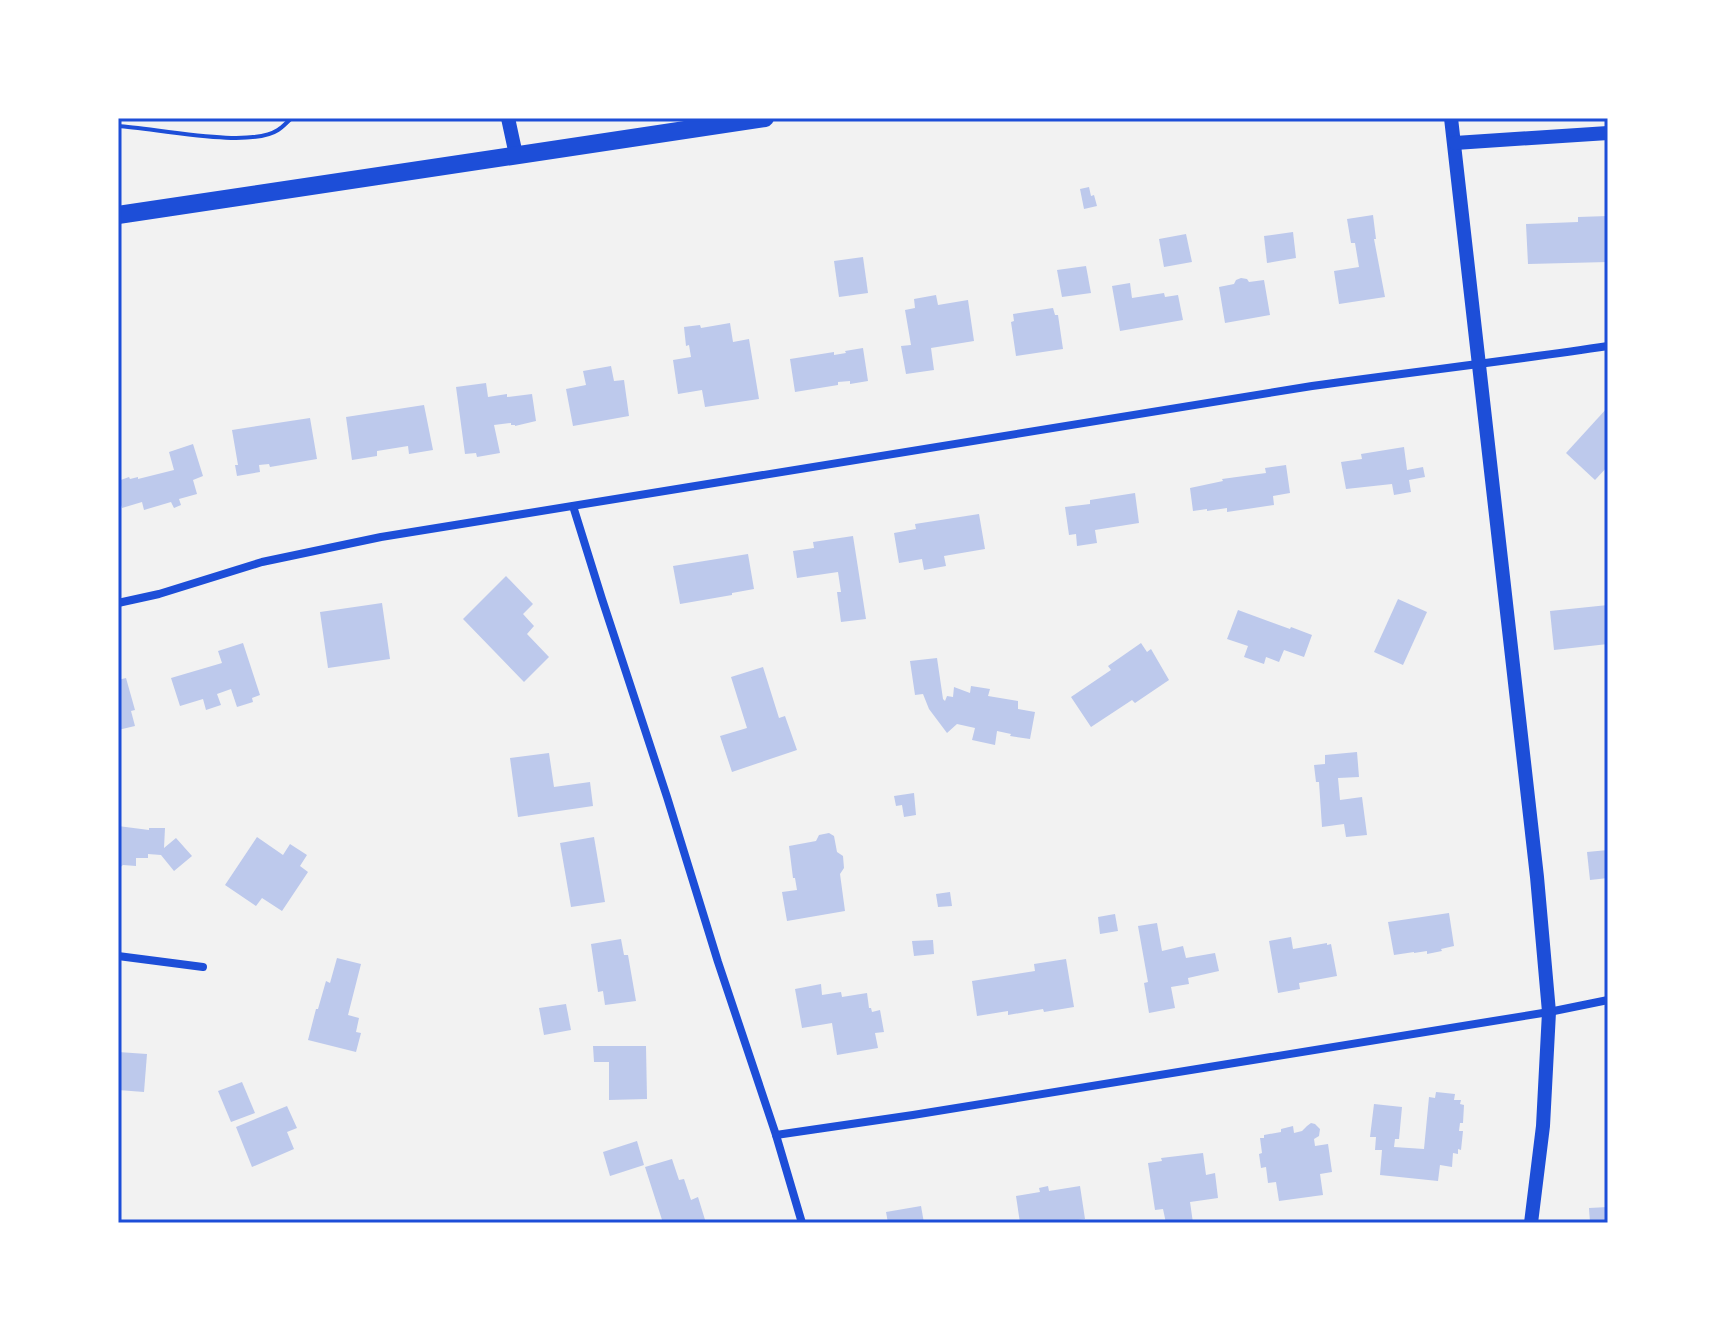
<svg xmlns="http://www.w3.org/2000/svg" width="1726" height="1341" font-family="Rubik,sans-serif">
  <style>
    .building { fill: #bdc9ec }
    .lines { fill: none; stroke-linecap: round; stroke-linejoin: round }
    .path { stroke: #1d4ed8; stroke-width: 4 }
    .minor { stroke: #1d4ed8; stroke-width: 8 }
    .tertiary { stroke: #1d4ed8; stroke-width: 14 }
    .primary { stroke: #1d4ed8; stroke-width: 18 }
    .neatline { fill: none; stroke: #1d4ed8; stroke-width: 3 }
  </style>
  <rect width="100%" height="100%" fill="#f2f2f2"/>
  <g class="building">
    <path d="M1089,187L1091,196L1094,195L1097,206L1084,209L1080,189Z"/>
    <path d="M1373,215L1376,239H1374L1385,297L1339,304L1334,271L1359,267L1355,243H1351L1347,219Z"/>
    <path d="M1608,216V262L1528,264L1526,224L1578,222V217Z"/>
    <path d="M1293,232L1296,258L1267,263L1264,236Z"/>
    <path d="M1186,234L1192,262L1164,267L1159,239Z"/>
    <path d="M863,257L868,293L839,297L834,261Z"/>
    <path d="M1086,266L1091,293L1062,297L1057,270Z"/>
    <path d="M1241,278L1247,279L1249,282L1264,280L1270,315L1225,323L1219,287L1234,284L1236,280Z"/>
    <path d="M1130,283L1132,298L1164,293L1165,297L1178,295L1183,320L1120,331L1112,286Z"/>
    <path d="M936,295L938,305L968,300L974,341L931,348L934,370L906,374L901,346L911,345L905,310L915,308L914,299Z"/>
    <path d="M1053,308L1055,315H1058L1063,349L1016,356L1011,322L1014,321L1013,314Z"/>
    <path d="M730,323L733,342L749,339L759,399L705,407L702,390L678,394L673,360L691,357L689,345L686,346L684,327L700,325L701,328Z"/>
    <path d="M863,348L868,381L850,384V381L838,382V385L795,392L790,359L834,352V355L846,353L845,351Z"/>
    <path d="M611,366L614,381L624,380L629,416L573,426L566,389L586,385L583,371Z"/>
    <path d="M486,383L488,397L507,394V397L532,394L536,421L515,426V425H511V423L494,425L500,453L477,457L476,453L465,454L456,387Z"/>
    <path d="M424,405L433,450L409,454L408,446L377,451V456L352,460L346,417Z"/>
    <path d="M1608,407V466L1595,480L1566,453Z"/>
    <path d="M310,418L317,459L270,467L269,464L259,465L260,472L237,476L235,465H238L232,430Z"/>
    <path d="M193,444L203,476L193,480L197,494L179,499L181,505L174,508L171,502L144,510L142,502L122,508L118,496V481L129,477L130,479L138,477V479L174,470L169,452Z"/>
    <path d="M1404,447L1407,470L1423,467L1425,477L1409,480L1411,492L1394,495L1392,484L1346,489L1341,462L1362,459L1361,454Z"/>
    <path d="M1286,465L1290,493L1273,496L1274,505L1227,512V508L1207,511V509L1193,511L1190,488L1223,481L1222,479L1266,473L1265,468Z"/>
    <path d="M1135,493L1139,523L1095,530L1097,543L1077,546L1076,534L1069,535L1065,507L1090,504V500Z"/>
    <path d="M979,514L985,549L944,556L946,566L924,570L922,559L899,563L894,533L916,529L915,524Z"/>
    <path d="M853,536L866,619L841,622L837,592H841L838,572L797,578L793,551L814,548L813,542Z"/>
    <path d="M748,554L754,589L732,593V595L680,604L673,566Z"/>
    <path d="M506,576L533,604L523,614L534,626L527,634L549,657L524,682L463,619Z"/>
    <path d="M1398,599L1427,612L1403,665L1374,652Z"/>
    <path d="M382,603L390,659L328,668L320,612Z"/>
    <path d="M1608,605V644L1554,650L1550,611Z"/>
    <path d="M1238,610L1290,629L1291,627L1312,635L1304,657L1284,650L1279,662L1266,657L1264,664L1244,657L1248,646L1227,639Z"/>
    <path d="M243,643L260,695L252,698L253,702L237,707L231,689L217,694L221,705L206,710L203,699L180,706L171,678L222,663L218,651Z"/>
    <path d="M1141,643L1147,652L1151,649L1169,680L1135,703L1132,700L1091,727L1071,697L1111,670L1108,666Z"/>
    <path d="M937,658L943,699L945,701L947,696L953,697L954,687L970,693L971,686L990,689L988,696L1018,701V709L1035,712L1030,739L1010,736L1011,734L997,731L995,745L972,740L975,728L957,724L947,733L929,709L923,694L915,695L910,661Z"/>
    <path d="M763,667L779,718L785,716L797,750L732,772L720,736L747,728L731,677Z"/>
    <path d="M126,678L135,710L131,711L135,726L118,730V680Z"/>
    <path d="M1357,752L1359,777L1338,778L1340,800L1362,797L1367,835L1346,837L1344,824L1322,827L1319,782H1316L1314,765L1325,764V755Z"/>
    <path d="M549,753L554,787L590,782L593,806L518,817L510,758Z"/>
    <path d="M914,793L916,815L904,817L902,805L896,806L894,796Z"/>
    <path d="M118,826L149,830V828H165L164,848L176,838L192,856L174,871L161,855L148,854V858H136V866L123,865L118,869Z"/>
    <path d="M829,833L834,836L837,852L843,856L844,868L840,874L845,911L787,921L782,892L797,890L795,878H793L789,846L816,841L819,835Z"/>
    <path d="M257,837L283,855L290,844L307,855L300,866L308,872L282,911L262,898L256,906L225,885Z"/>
    <path d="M594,837L605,902L571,907L560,843Z"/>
    <path d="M1608,850V878L1590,880L1587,852Z"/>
    <path d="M950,892L952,906L938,907L936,894Z"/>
    <path d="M1449,913L1454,946L1441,949L1442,951L1427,954V951L1414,953V952L1394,955L1388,922Z"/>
    <path d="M1115,914L1118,931L1100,934L1098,917Z"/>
    <path d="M1157,923L1162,951L1183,946L1186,958L1215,953L1219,971L1188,978L1189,984L1171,987L1175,1008L1149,1013L1144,983L1148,982L1138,926Z"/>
    <path d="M1291,937L1293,949L1327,943V945L1331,944L1337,976L1299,983L1300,989L1278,993L1269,941Z"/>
    <path d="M621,939L624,955H628L636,1001L605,1005L603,991L598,992L591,944Z"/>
    <path d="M933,940L934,954L914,956L912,941Z"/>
    <path d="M337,958L361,964L348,1015L359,1018L356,1032L361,1033L356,1052L308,1040L316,1009H318L326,981L330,983Z"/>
    <path d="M1066,959L1074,1007L1044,1012L1043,1009L1008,1015V1011L977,1016L972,981L1035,971L1034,964Z"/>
    <path d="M821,984L822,995L841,992L842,997L867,993L869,1008H871L872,1012L880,1010L884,1032L875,1033L878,1048L837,1055L832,1023L802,1028L795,989Z"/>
    <path d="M566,1004L571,1030L544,1035L539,1008Z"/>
    <path d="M593,1046H646L647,1099L609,1100V1062H594Z"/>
    <path d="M118,1052L147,1054L144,1092L118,1090Z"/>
    <path d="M242,1082L255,1113L231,1122L218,1091Z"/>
    <path d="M1436,1092L1455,1094L1454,1100H1461L1460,1104L1464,1105L1463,1123H1460L1459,1131H1463L1461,1150L1458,1149V1154L1453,1153L1452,1167L1440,1165L1438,1181L1380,1175L1382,1150H1375L1376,1137H1370L1374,1104L1402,1107L1399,1139H1395L1394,1147L1424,1149L1429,1097L1435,1098Z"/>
    <path d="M287,1106L297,1128L287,1132L294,1149L252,1167L236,1127Z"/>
    <path d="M1311,1123L1315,1124L1320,1129L1319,1136L1314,1139L1315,1146L1328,1144L1332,1172L1320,1174L1323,1195L1279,1201L1276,1182L1268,1183L1266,1167L1261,1168L1259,1154L1262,1153L1260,1138H1264V1135L1281,1132V1129L1293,1126L1294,1133L1302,1131L1307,1126Z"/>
    <path d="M637,1141L644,1165L610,1176L603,1152Z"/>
    <path d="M1203,1153L1206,1175L1215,1173L1218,1198L1190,1202L1193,1223H1166L1163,1209L1155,1210L1148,1163L1162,1161L1161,1158Z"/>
    <path d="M672,1159L679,1180L684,1179L691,1200L698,1197L706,1223H663L645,1167Z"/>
    <path d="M1048,1186L1049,1191L1080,1186L1085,1219L1057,1223H1020L1016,1196L1040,1192L1039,1188Z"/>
    <path d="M921,1206L924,1223H888L886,1212Z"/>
    <path d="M1608,1207V1223H1590L1589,1208Z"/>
  </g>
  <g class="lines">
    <path class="path" d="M118,126C155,128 249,149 278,130C283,127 287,122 292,118"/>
    <g class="minor">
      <path d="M573,506L602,599L667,797L718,962L776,1135L802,1223"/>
      <path d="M118,603L159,594L262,562L381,537L1312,386C1411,372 1509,361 1608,346"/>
      <path d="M118,956L203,967"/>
      <path d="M776,1135L913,1115L1549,1012L1608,1000"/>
    </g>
    <g class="tertiary">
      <path d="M508,118L516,155"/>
      <path d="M1451,118L1537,877L1549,1012L1543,1126L1531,1223"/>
      <path d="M1455,143L1608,133"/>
    </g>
    <path class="primary" d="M118,215L765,118"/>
  </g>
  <rect width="1726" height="1341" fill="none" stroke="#ffffff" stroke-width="240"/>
  <rect x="120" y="120" width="1486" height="1101" class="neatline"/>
</svg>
